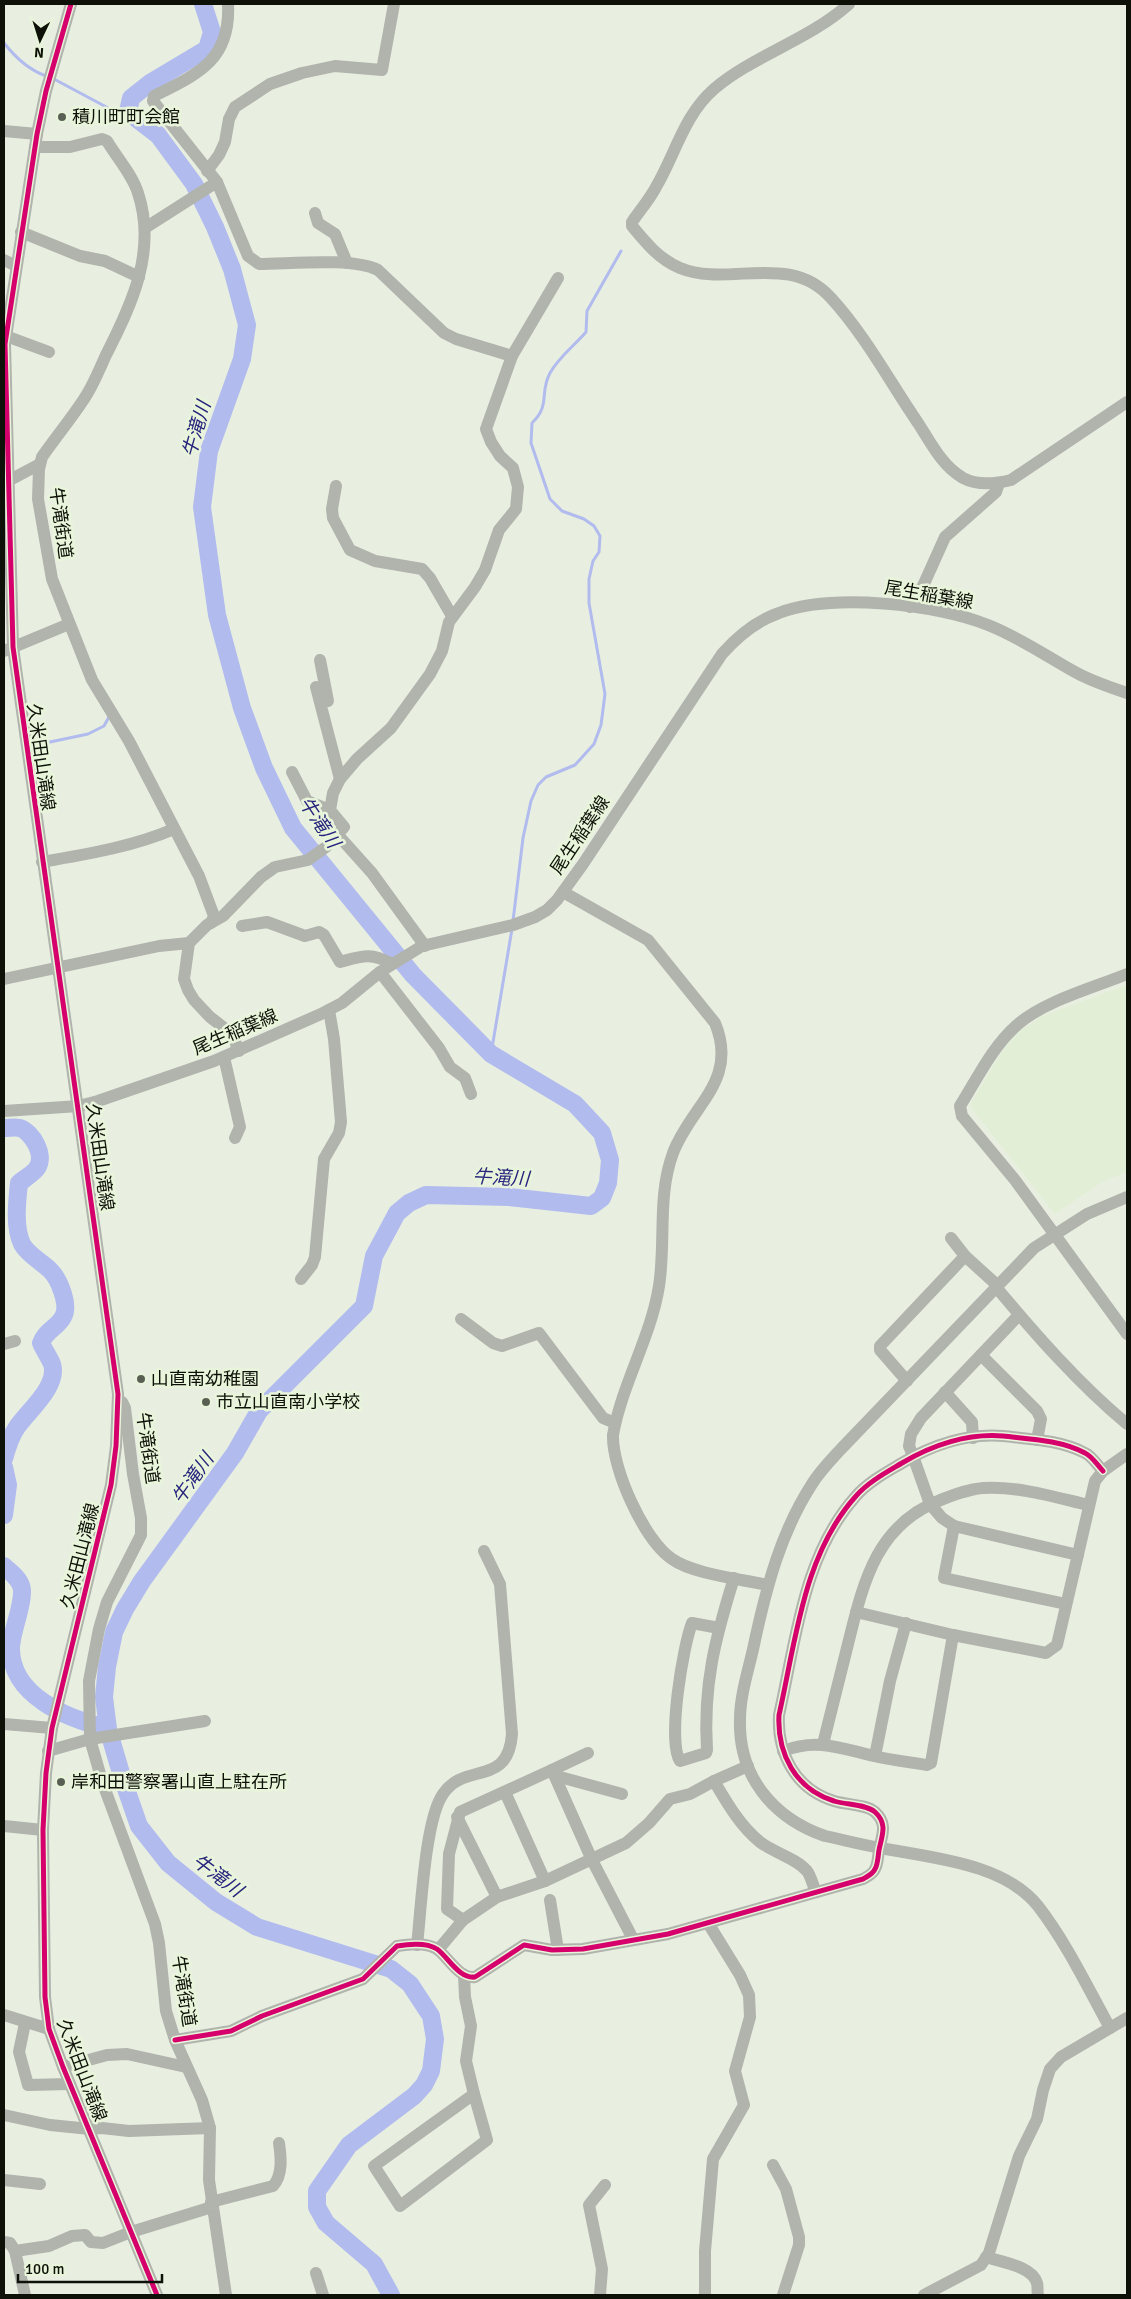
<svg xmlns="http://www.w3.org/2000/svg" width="1131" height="2299" font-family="Signika,'Noto Sans JP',sans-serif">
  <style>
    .built { fill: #e3eed6 }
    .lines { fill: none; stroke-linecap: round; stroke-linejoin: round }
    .stream { stroke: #b1bbee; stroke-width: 3 }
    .river { stroke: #b1bbee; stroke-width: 18 }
    .minor { stroke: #b1b3ad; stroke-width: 12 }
    .cycleway-casing { stroke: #e9f5db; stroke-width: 8 }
    .cycleway { stroke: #d6006c; stroke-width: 5 }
    .poi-dot { fill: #5a5f54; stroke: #e9f5db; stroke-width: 2 }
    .labels { text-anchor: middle; stroke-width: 5; stroke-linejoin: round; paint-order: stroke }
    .poi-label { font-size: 18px; fill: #0d1108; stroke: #e9f5db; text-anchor: start }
    .street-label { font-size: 18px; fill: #0d1108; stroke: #e9f5db }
    .water-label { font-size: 19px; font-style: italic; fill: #28257e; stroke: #e9f5db }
  </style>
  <rect width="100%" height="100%" fill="#e8efe1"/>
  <path class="built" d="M1127,985V1172L1104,1181L1055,1214L972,1109L971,1103L1002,1051L1021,1030L1045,1015Z"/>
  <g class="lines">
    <g class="stream">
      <path d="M4,43C15,57 29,70 46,76"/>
      <path d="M52,78L112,110L128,112"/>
      <path d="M31,746L88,734L104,726L110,715"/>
      <path d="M513,921L523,838L531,801L538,785L546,777L575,765L594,744L601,725L605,694L589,603V579L593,561L599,552L600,536L594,526L584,519L562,511L550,499L531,443L532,423C551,405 539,393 550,373C559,357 574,346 586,332L587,311L621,251"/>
      <path d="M491,1054L512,929"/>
    </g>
    <g class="river">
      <path d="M203,4L212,32L207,49L150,83L131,98L128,112L158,135L194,184L215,227L232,269L247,325L242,359L209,451L202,507L217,615L242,708L264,768L293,828L413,975L491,1054L575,1104L602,1133L610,1160L608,1183L602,1198L591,1206L509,1197L426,1195L409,1203L397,1213L374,1256L364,1306L259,1411L235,1453L142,1581L125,1609L114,1632L107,1667L104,1697L108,1729L123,1780L139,1826L168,1863L216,1902L257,1927L391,1969L410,1984L431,2016L435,2039L431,2071L424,2085L414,2096L349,2145L317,2191V2207L326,2223L374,2264L391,2295"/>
      <path d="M4,1128C9,1128 15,1127 20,1128C32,1132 46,1155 37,1168C35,1172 24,1179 19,1183C17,1202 14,1227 22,1244C28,1255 42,1262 50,1270C59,1279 70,1305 63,1317C58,1327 45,1331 41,1343C44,1350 49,1357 52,1364C59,1386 28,1411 17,1427C10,1437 7,1448 4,1459"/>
      <path d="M4,1467L8,1485L4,1515"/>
      <path d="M4,1566C11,1573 21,1579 22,1590C23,1607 12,1629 11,1647C10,1696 68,1719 107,1728"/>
    </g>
    <g class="minor">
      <path d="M71,4L46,91L37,134L5,344L13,647L118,1394L116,1446L111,1485L52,1728L46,1773L43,1830L45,1997L49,2029L63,2067L157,2295"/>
      <path d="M228,4C231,60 198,74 154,96L153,101L217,182L248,256L259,264C290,264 351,257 378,270L444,333L456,339L512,356"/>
      <path d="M849,4C809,40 754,55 714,89C684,115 675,155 656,187C650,199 640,210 632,222V226C646,243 659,259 680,268C728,288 789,251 831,298C865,335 890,382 918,423C931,443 942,466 963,478C978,486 995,484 1011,480L1127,402"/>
      <path d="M4,131L37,134"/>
      <path d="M35,147H70L102,139L107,141C117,158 132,174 138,193C157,251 132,304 106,355C99,370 93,386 84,399C71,419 55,438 42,457L39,469L38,499L52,579L92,680L129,741L199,876L214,916L211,923"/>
      <path d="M207,171L219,155L225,142L229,119L235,107L270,84L302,73L335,66L382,70L394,4"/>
      <path d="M315,213L318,223L335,234L347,263"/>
      <path d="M145,228L217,182"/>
      <path d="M21,232L80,256L105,261L139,277"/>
      <path d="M4,260L16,266"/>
      <path d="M6,336L49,352"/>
      <path d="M8,481L40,464"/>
      <path d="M336,486L332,509L333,518L350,550L375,561L422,569L430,578L452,616"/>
      <path d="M910,607L913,598L923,586L945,537L996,492L999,483"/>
      <path d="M4,651L69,624"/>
      <path d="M320,660L328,701"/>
      <path d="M316,687L340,779"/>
      <path d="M292,772L307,801L330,810"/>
      <path d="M337,834L372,873L425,946"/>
      <path d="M42,862C87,854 132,847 174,829"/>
      <path d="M563,892L648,940L715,1023C739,1081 691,1105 673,1153C657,1196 666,1242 659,1286C651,1337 622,1384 613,1435C612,1469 644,1540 672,1559C693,1574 741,1579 767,1585"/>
      <path d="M242,926L267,922L305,936L319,932L324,935L340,962C362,956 371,952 392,964"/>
      <path d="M380,972L439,1048L450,1067L465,1078L471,1094"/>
      <path d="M1127,974C1093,988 1044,1001 1017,1025C992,1047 977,1079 960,1106L962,1116L1015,1180L1127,1334"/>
      <path d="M4,979L159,946L189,943"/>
      <path d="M239,1051L232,1034L210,1017L194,1000L188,990L184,979L189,943L207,925L223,916L261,877L275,867L308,860L326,847L344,827L330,810L333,793L340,779L357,759L391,728L430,674L442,651L449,622L475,587L485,570L499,530L516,509L518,487L513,468L500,456L491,442L486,429L512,356L558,278"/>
      <path d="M224,1057L240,1127L235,1138"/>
      <path d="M4,1111L79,1106L98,1101L214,1061L321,1014L342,1003L380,972L422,946L513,925L535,917L547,910L557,900L583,864L722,654C738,636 756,621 779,613C832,593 936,604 988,625C1019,637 1046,656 1075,672C1091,681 1109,687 1127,693"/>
      <path d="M951,1238L965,1256L997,1285"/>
      <path d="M301,1279L312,1265L315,1257L324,1159L339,1133L341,1122L334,1039L329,1010"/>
      <path d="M996,1287C1036,1335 1079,1384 1127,1424"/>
      <path d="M1019,1315L921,1418L911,1434L909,1446L913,1456L930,1504L942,1518L954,1526L1078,1555"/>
      <path d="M461,1319L493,1343L502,1346L539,1333L603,1418L615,1423"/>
      <path d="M4,1344L15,1341"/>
      <path d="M981,1355L1037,1411L1041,1419L1037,1440"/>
      <path d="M907,1381L880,1350V1346L965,1256"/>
      <path d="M945,1392L972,1422L973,1438"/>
      <path d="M122,1402L125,1408L133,1474L141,1518V1535L107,1602L99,1629L89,1681L90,1739L205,1721"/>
      <path d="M954,1526L944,1578L1066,1604"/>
      <path d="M856,1612L953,1635L1046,1653L1057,1645L1095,1481L1103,1471L1127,1454"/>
      <path d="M719,1628L692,1623C683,1646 667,1741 680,1761L706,1753L707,1750C703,1685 715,1639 734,1578"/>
      <path d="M4,1724L52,1728"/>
      <path d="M823,1744C831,1712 839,1680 847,1648C863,1584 875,1524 943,1499C956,1494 969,1489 983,1488C1019,1486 1054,1497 1088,1505"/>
      <path d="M48,1751L90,1739L103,1784L155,1924L159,1943L166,2011L175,2040L202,2100L210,2128L209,2180L226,2295"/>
      <path d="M783,1751C817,1738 840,1748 874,1756C891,1760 909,1762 927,1765L931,1763L953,1635"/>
      <path d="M588,1753L552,1770L592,1860L633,1939"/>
      <path d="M875,1756L890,1681L906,1623"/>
      <path d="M748,1766L714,1781C727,1803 740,1826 760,1842C774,1853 796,1858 807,1871C811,1876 813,1886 816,1892"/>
      <path d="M505,1792L545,1881"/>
      <path d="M457,1817L497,1897"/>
      <path d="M4,1826L43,1830"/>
      <path d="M550,1900L558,1950"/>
      <path d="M463,1920L447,1909L449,1854L460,1812L552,1770L560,1777L622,1794"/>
      <path d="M417,1945C421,1911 425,1819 443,1794C465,1761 508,1788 512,1734L500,1584L484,1551"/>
      <path d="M438,1950L463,1920L497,1897L545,1881L626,1843L649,1823L670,1799L690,1794L714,1781"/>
      <path d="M464,1975L465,1997L471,2026L466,2061L474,2094"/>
      <path d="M4,2015L49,2029"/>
      <path d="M25,2023L19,2052L28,2085L70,2084"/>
      <path d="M1110,2028C1088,1988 1066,1942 1038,1906C1004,1863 931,1858 881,1848C862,1845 844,1840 825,1836C773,1818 738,1776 740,1719C740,1693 750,1666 755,1640C767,1585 781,1532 812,1484C820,1471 831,1460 841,1449L1034,1248L1087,1214L1127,1197"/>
      <path d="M175,2040L231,2031L262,2016L363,1979L397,1946C409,1944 426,1942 437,1949C448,1957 459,1979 475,1977L524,1945L552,1950L583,1949L668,1934L863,1879C868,1876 873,1874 875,1869C878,1864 878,1856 879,1850C882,1835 888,1824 875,1812C866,1804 846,1805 834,1801C795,1789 777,1753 779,1715C796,1640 803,1555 856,1496C868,1482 887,1472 902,1463C932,1445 968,1433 1003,1436C1029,1439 1061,1440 1085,1453C1092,1456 1098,1466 1103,1471"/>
      <path d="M63,2067L107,2055L127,2054L186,2067"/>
      <path d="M474,2094L487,2140L400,2206L374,2166Z"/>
      <path d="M4,2115L50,2125L90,2129L102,2128L129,2131L210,2128"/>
      <path d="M773,2165L786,2189L799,2237V2245L783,2295"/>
      <path d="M4,2180L40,2184"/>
      <path d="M211,2202L273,2186C283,2175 281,2157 279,2143"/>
      <path d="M4,2242L10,2243L15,2251L25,2295"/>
      <path d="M15,2251L49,2246L72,2236L85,2235L91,2242L103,2243L131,2232L212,2207"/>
      <path d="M986,2257C1001,2262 1032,2266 1037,2283C1038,2286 1037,2291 1038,2295"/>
      <path d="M316,2273L323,2295"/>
      <path d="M600,2295L602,2269L589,2205L605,2185"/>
      <path d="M705,2295V2251L713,2159L744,2105L735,2071L750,2017L749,1995L740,1975L708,1923"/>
      <path d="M924,2295L981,2265L989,2253L1019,2156L1037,2119L1043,2090L1050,2069L1061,2057L1127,2018"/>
    </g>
    <defs>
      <g id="cycleway">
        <path d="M71,4L46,91L37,134L5,344L13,647L118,1394L116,1446L111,1485L52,1728L46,1773L43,1830L45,1997L49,2029L63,2067L157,2295"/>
        <path d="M175,2040L231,2031L262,2016L363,1979L397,1946C409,1944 426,1942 437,1949C448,1957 459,1979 475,1977L524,1945L552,1950L583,1949L668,1934L863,1879C868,1876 873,1874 875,1869C878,1864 878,1856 879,1850C882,1835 888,1824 875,1812C866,1804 846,1805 834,1801C795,1789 777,1753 779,1715C796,1640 803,1555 856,1496C868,1482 887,1472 902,1463C932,1445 968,1433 1003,1436C1029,1439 1061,1440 1085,1453C1092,1456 1098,1466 1103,1471"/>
      </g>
    </defs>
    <use href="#cycleway" class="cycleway-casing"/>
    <use href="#cycleway" class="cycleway"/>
  </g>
  <g class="poi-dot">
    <circle cx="62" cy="117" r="5"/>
    <circle cx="141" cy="1379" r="5"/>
    <circle cx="206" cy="1402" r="5"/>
    <circle cx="61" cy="1782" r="5"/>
  </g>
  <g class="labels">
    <g class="poi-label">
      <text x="72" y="123">積川町町会館</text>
      <text x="151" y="1385">山直南幼稚園</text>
      <text x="216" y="1408">市立山直南小学校</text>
      <text x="71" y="1788">岸和田警察署山直上駐在所</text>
    </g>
    <g class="street-label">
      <text transform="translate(61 523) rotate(82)" y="6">牛滝街道</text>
      <text transform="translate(929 595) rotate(10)" y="6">尾生稲葉線</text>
      <text transform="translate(41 757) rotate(82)" y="6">久米田山滝線</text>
      <text transform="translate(580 835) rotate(-56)" y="6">尾生稲葉線</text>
      <text transform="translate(235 1032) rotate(-23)" y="6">尾生稲葉線</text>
      <text transform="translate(100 1157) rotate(82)" y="6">久米田山滝線</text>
      <text transform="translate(148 1448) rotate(82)" y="6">牛滝街道</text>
      <text transform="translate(80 1556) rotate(-76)" y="6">久米田山滝線</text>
      <text transform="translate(184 1991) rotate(81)" y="6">牛滝街道</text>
      <text transform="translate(82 2070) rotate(69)" y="6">久米田山滝線</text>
    </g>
    <g class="water-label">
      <text transform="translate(196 429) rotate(-74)" y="7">牛滝川</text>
      <text transform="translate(320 822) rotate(56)" y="7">牛滝川</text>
      <text transform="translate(501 1177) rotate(3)" y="7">牛滝川</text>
      <text transform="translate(192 1478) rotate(-55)" y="7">牛滝川</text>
      <text transform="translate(218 1875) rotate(37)" y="7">牛滝川</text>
    </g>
  </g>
  <rect width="1131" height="2299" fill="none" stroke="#0d1108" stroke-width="10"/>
  <g transform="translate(40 40) rotate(184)" stroke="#e9f5db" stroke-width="4" paint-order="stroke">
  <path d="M0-4L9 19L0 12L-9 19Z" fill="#0d1108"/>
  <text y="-8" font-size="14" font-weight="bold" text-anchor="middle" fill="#0d1108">N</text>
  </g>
  <path d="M18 2274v8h144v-8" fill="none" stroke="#0d1108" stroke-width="2.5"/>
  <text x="25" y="2274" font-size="15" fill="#0d1108" stroke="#e9f5db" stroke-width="4" paint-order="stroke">100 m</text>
</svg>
